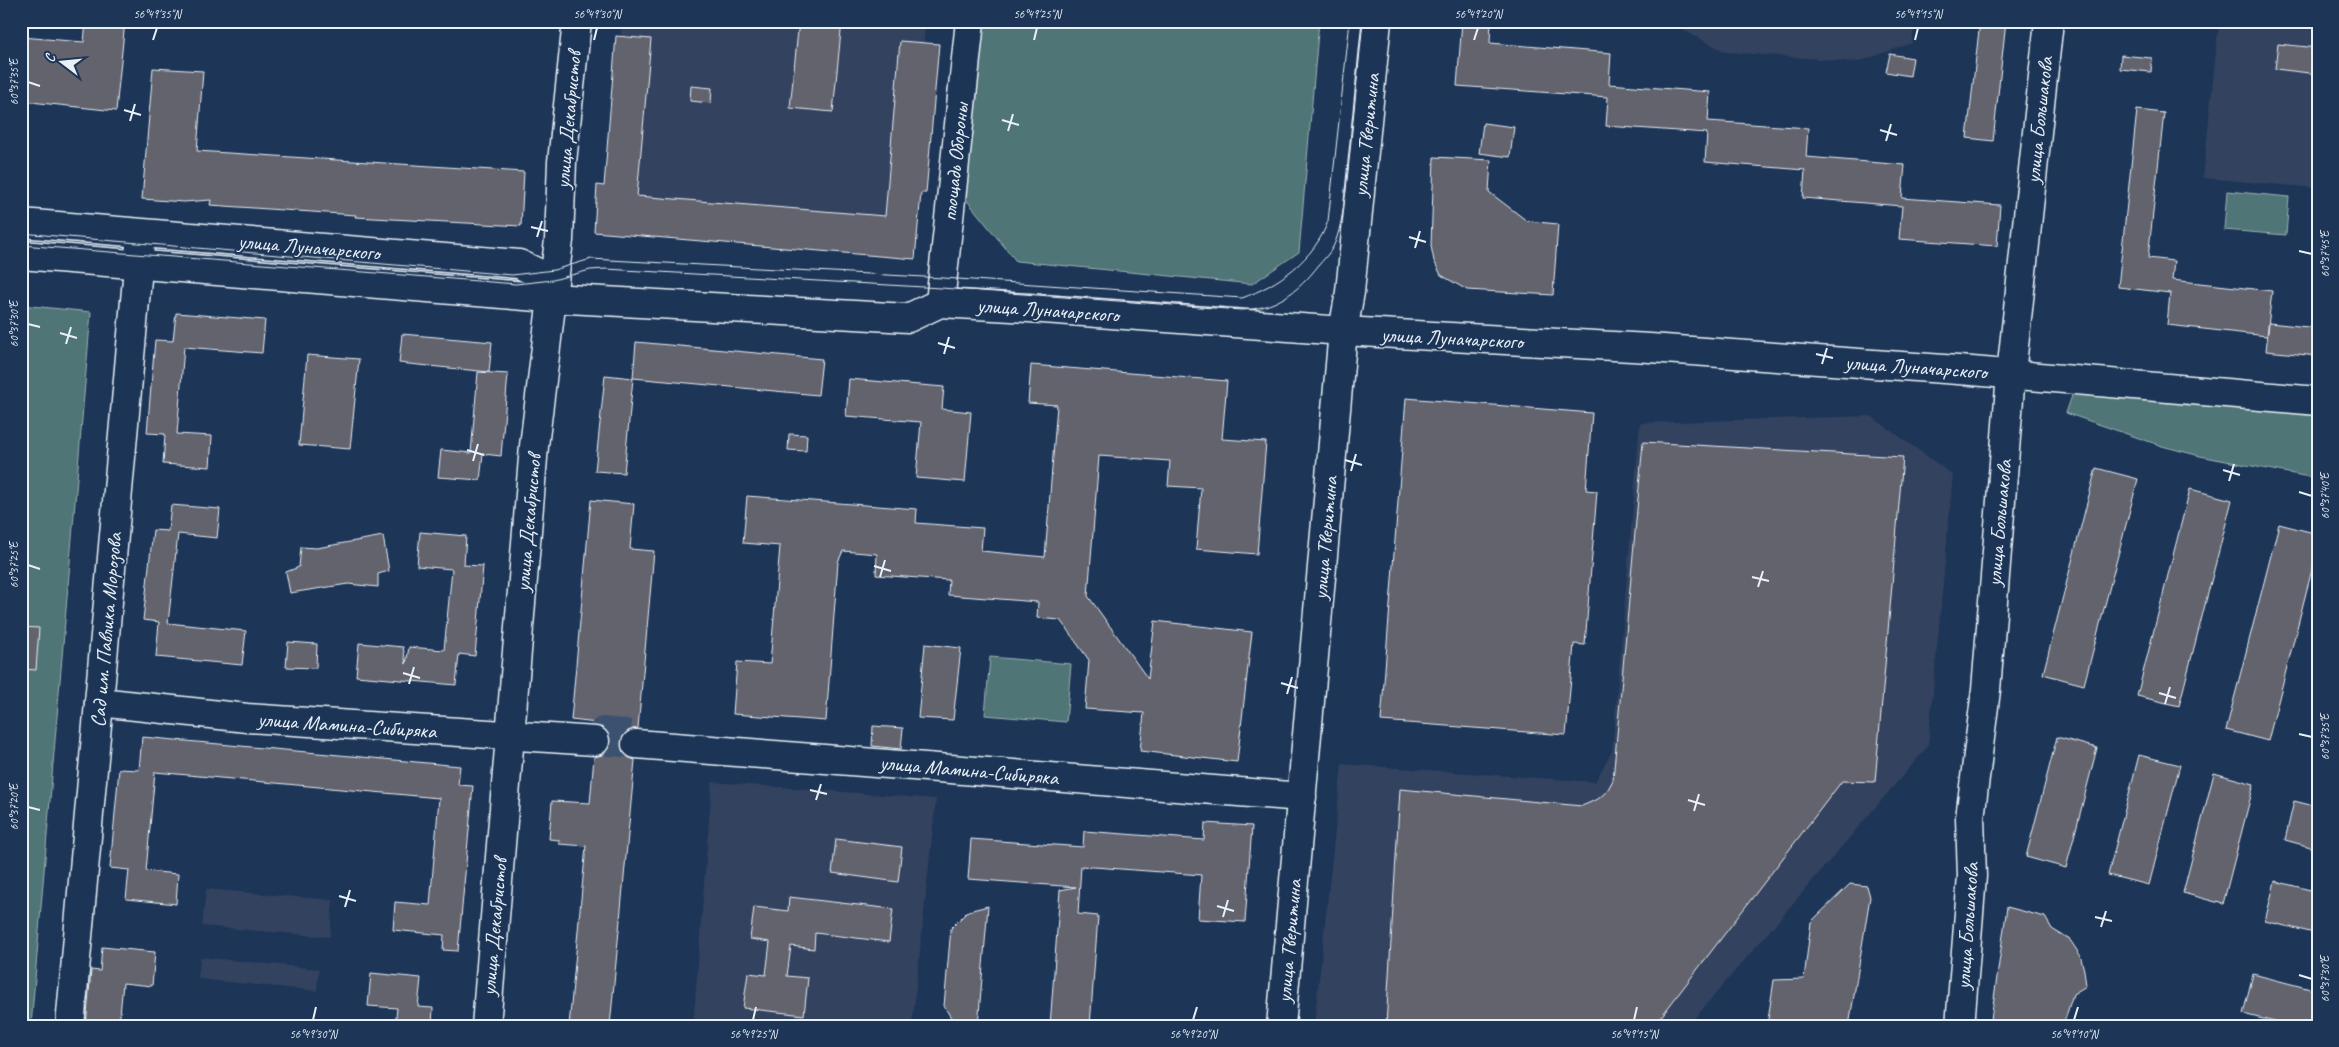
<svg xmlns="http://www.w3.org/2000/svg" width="2339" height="1047" font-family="Caveat,sans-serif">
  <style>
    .built { fill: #32435e }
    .green { fill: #4f7476; stroke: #9cb2b7 }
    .building { fill: #64636e; stroke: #e8f1f8 }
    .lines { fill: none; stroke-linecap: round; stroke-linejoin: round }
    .minor-tunnel { stroke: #3b516f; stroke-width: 28; stroke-dasharray: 28 14; stroke-linecap: butt }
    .minor-casing { stroke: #e8f1f8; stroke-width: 31 }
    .major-casing { stroke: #e8f1f8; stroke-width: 31 }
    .minor { stroke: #1d3557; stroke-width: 28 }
    .major { stroke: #1d3557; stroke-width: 28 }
    .tram { stroke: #e8f1f8; stroke-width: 1 }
    .ticks { fill: none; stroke: #e8f1f8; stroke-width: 2 }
    .labels { text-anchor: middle; stroke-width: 4; stroke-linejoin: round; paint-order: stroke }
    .street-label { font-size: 21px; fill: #e8f1f8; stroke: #1d3557 }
    .neatline { fill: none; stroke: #e8f1f8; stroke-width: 2 }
    .ticks-label { font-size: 12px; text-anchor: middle; fill: #e8f1f8 }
  </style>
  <rect width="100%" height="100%" fill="#1d3557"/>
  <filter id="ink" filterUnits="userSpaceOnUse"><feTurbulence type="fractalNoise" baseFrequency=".02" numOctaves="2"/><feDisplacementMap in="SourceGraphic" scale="10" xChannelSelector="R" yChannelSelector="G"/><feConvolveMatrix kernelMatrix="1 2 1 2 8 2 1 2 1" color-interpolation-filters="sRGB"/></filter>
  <g filter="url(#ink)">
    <g class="built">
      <path d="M622,21H926L902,239L605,211Z"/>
      <path d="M1665,21H1915L1912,43L1858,62L1726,52Z"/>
      <path d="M2219,21H2318V188L2203,178Z"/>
      <path d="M1871,416L1953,475L1928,746L1688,1026H1314L1342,764L1595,782L1612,751L1640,423Z"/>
      <path d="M712,782L936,799L912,1026H693Z"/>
      <path d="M206,889L333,900L330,937L202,926Z"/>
      <path d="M200,957L319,969L317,991L198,979Z"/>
    </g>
    <g class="green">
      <path d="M985,21H1319L1299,252L1252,284L1016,261L964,197Z"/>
      <path d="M2227,191L2289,197L2286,235L2224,230Z"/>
      <path d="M21,305L91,312L31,1026H21Z"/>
      <path d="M2075,387L2318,414V476L2309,477L2200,456L2162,446L2066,413Z"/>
      <path d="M990,657L1071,664L1066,722L985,715Z"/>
    </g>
    <g class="building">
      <path d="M86,21H125L116,111L21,101V37L84,42Z"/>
      <path d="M799,21H842L833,112L790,108Z"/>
      <path d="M1462,21H1491L1490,43L1611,53L1609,84L1710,92L1708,121L1808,128L1806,157L1905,165L1902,198L2000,205L1997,246L1899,239L1902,206L1803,198L1805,170L1705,162L1707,133L1606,126L1608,97L1457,86Z"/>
      <path d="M1980,21H2006L1993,141L1967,138Z"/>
      <path d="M616,36L651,39L637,196L885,216L900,41L939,44L926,193H921L915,259L594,232L597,185L604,186Z"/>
      <path d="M2278,44L2318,48V74L2275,69Z"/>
      <path d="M1890,54L1913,58L1910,76L1886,72Z"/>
      <path d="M2121,55L2152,58L2151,72L2120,69Z"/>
      <path d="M153,68L203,71L197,151L524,172L521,226L355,217L356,215L210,205L211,200L184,202L142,199Z"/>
      <path d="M691,86L712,88L711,103L690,101Z"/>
      <path d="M2137,110L2164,113L2148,258L2174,261L2172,280L2272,291L2267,336L2167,325L2170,293L2118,287Z"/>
      <path d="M1483,123L1514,127L1510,157L1479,153Z"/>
      <path d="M1434,157L1491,160L1489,192L1527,221L1558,224L1553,295L1467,290L1441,275L1434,261L1431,246Z"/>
      <path d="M176,313L265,320L262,353L184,347L177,434L212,436L210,467L163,464L165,434L147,433L155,340L173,341Z"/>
      <path d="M2269,323L2318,328V356L2266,351Z"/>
      <path d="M402,334L492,342L489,372L399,363Z"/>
      <path d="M636,342L822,359L818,395L633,378Z"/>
      <path d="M307,355L359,359L350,449L299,445Z"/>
      <path d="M1031,365L1227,381L1222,439L1266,442L1257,554L1196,549L1201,488L1168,486L1170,461L1099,456L1088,596L1148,679L1155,621L1252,632L1237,762L1140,751L1144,713L1085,709L1089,660L1060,620L1037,618L1038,602L948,595L949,580L876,575L877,554L843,551L838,562L826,721L733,714L737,662L770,664L780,546L743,543L747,496L917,509L916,523L983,528L981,551L1045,557L1057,405L1028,403Z"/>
      <path d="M478,372L508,374L501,456L483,454L480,480L438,477L441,450L471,453Z"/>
      <path d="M605,375L633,378L624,473L595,471Z"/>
      <path d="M849,379L944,387L942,409L971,412L965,482L916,478L921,422L846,416Z"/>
      <path d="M1406,398L1592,413L1586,490L1597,491L1586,632L1585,645L1574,644L1566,735L1381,721Z"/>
      <path d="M789,434L807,435L806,451L788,450Z"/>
      <path d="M1643,442L1903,457L1875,782L1842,781L1654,1026H1386L1400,789L1582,806L1598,799L1607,791L1613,780Z"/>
      <path d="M2096,468L2138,479L2084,685L2043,674Z"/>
      <path d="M2190,489L2232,500L2179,706L2137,696Z"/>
      <path d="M591,500L634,504L630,549L654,551L638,728L629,730L623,735L621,742L622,750L627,757L635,760L610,1026H569L586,846L559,844V840L549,839L552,801L590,803L594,757L602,755L608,750L611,742L609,734L603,728L597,726V723L571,720Z"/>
      <path d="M171,505L220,509L217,538L178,534L168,623L246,631L242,665L156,657L159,622L143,620L153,530L168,531Z"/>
      <path d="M2279,524L2318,534V546L2268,741L2226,730Z"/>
      <path d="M420,532L466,536L464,565L483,566L475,656L459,654L456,685L356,676L359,643L403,647L406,664L409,647L444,650L452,569L417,566Z"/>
      <path d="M383,536L389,571L378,574V587L348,584L290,593L286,572L299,567L301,547L317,548Z"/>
      <path d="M21,627L39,628L36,670L21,669Z"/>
      <path d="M288,642L317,644L316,668L286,667Z"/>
      <path d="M925,644L961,648L953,720L918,718Z"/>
      <path d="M873,726L903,728L901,749L872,746Z"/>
      <path d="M142,737L460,766L458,785L473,786L458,951L443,950L444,935L393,930L395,902L430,905L439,798L155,772L146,871L178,874L176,904L126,899L129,870L110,868L119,769L139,770Z"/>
      <path d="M2057,737L2097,748L2066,868L2026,857Z"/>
      <path d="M2139,755L2180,765L2149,885L2108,875Z"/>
      <path d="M2214,773L2254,784L2223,904L2183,893Z"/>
      <path d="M2294,801L2318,807V849L2285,840Z"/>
      <path d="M1205,823L1252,826L1245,922L1198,919L1201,875L1081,866L1078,914L1098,916L1090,1026H1050L1060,890L1076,887L968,879L971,839L1083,847L1084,831L1204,840Z"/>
      <path d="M836,839L902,847L898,882L832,873Z"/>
      <path d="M2275,881L2318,892V934L2265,921Z"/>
      <path d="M1850,884L1867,886L1870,897L1849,1026H1767L1774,980L1804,979L1811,922Z"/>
      <path d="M789,897L893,909L889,942L815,933L814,949L791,946L787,976L808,978L804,1015L743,1008L748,973L766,975L770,942L750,939L754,907L788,911Z"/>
      <path d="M988,906L978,1026H956L944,1006L951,928L968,911Z"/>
      <path d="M2007,907L2045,917L2052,929L2070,940L2080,955L2084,970L2086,986L2073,994L2063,1026H1990Z"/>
      <path d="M102,947L155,952L152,986L123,983L119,1026H86L91,970L100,971Z"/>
      <path d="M371,973L421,978L418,1007L433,1008L432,1026H395L397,1008L368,1006Z"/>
      <path d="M2253,974L2318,991V1026H2291L2243,1014Z"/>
    </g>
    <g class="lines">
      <path class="minor-tunnel" d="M603,731L632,734L636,744L595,741Z"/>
      <defs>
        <g id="minor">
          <path d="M550,298L908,318L940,303L1029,308L1343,331L1650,348L1972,371L2318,401"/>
          <path d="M940,303L970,21"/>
          <path d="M99,702L247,718L595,741"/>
          <path d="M636,744L1302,797"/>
          <path d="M70,1026L141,234"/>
          <path d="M1281,1026L1343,331L1350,292L1377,21"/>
          <path d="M1960,1026L1972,876L1970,818L1986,690L2011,374L2049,21"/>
        </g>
        <g id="major">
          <path d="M21,223L519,264L553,280"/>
          <path d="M21,255L550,298"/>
          <path d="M486,1026L534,446L559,240L562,162L577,21"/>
        </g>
      </defs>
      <use href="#minor" class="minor-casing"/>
      <use href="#major" class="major-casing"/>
      <use href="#minor" class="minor"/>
      <use href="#major" class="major"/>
      <g class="tram">
        <path d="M21,233L512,275L554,270L591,259L943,278L1242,298C1278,285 1315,259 1328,221L1350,21"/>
        <path d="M21,245L516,284L553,280L590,270L606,269L941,288L1241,310C1275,309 1298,292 1318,266C1323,260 1329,254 1333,247C1341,231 1343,209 1346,191L1363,21"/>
      </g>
    </g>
  </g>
  <path class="ticks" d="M153,40L157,28M594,40L597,28M1034,40L1037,28M1474,40L1478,28M1915,40L1918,28M28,82L40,86M124,110L141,115M1002,120L1019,125M130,121L135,104M1880,130L1897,135M1008,131L1013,114M1886,141L1891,124M531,227L548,231M537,237L542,221M1409,237L1426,242M1415,248L1420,231M2299,251L2312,254M28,324L40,327M60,333L77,338M938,343L955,348M66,344L71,327M944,354L949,337M1816,354L1833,358M1822,364L1827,348M467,450L484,455M1345,460L1362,465M473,461L478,444M2223,470L2240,475M1351,471L1356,454M2229,481L2234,464M2299,492L2312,496M28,565L40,569M874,566L891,571M880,577L885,560M1752,577L1769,581M1758,587L1763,571M403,673L420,678M1281,683L1298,688M409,684L414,667M2159,693L2176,698M1287,694L1292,677M2165,704L2170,687M2299,734L2312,737M810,790L827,794M816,800L821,784M1688,800L1705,805M28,807L40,810M1694,811L1699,794M339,896L356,901M1217,906L1234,911M345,907L350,890M1223,917L1228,900M2095,917L2112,921M2101,927L2106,911M2299,975L2312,979M313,1020L316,1007M753,1020L756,1007M1193,1020L1197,1007M1634,1020L1637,1007M2074,1020L2078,1007"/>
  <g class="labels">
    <g class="street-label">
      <text transform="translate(568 120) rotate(-85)" y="7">улица Декабристов</text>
      <text transform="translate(2039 120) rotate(-84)" y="7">улица Большакова</text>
      <text transform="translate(1366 135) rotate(-84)" y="7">улица Тверитина</text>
      <text transform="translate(955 162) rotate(-84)" y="7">площадь Обороны</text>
      <text transform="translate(309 247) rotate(5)" y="7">улица Луначарского</text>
      <text transform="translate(1048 310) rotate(4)" y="7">улица Луначарского</text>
      <text transform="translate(1452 338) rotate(3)" y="7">улица Луначарского</text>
      <text transform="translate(1916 367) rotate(4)" y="7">улица Луначарского</text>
      <text transform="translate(528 523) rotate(-85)" y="7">улица Декабристов</text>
      <text transform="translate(1999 523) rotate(-85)" y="7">улица Большакова</text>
      <text transform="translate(1325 538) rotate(-85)" y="7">улица Тверитина</text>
      <text transform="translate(106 630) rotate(-85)" y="7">Сад им. Павлика Морозова</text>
      <text transform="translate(347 725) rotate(4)" y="7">улица Мамина-Сибиряка</text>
      <text transform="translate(969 770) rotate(5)" y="7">улица Мамина-Сибиряка</text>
      <text transform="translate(1967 926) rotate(-86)" y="7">улица Большакова</text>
      <text transform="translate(494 927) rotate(-85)" y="7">улица Декабристов</text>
      <text transform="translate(1289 941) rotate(-85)" y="7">улица Тверитина</text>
    </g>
  </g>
  <rect width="2339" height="1047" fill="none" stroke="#1d3557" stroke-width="55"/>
  <g transform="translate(62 62) rotate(286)" stroke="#1d3557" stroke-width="4" paint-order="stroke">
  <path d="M0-4L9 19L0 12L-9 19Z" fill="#e8f1f8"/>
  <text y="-8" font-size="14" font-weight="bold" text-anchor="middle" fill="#e8f1f8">С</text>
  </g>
  <rect x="28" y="28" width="2284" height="992" class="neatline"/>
  <g class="ticks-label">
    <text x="157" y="18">56°49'35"N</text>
    <text x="597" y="18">56°49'30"N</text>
    <text x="1037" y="18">56°49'25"N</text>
    <text x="1478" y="18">56°49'20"N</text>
    <text x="1918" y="18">56°49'15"N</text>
    <text transform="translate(14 82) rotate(-90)" y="4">60°37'35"E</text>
    <text transform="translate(2325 254) rotate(-90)" y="4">60°37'45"E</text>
    <text transform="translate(14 324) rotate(-90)" y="4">60°37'30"E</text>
    <text transform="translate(2325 496) rotate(-90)" y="4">60°37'40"E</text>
    <text transform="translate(14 565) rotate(-90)" y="4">60°37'25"E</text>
    <text transform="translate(2325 737) rotate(-90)" y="4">60°37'35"E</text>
    <text transform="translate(14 807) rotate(-90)" y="4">60°37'20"E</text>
    <text transform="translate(2325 979) rotate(-90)" y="4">60°37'30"E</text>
    <text x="313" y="1038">56°49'30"N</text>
    <text x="753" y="1038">56°49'25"N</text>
    <text x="1193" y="1038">56°49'20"N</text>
    <text x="1634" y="1038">56°49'15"N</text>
    <text x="2074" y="1038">56°49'10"N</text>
  </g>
</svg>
